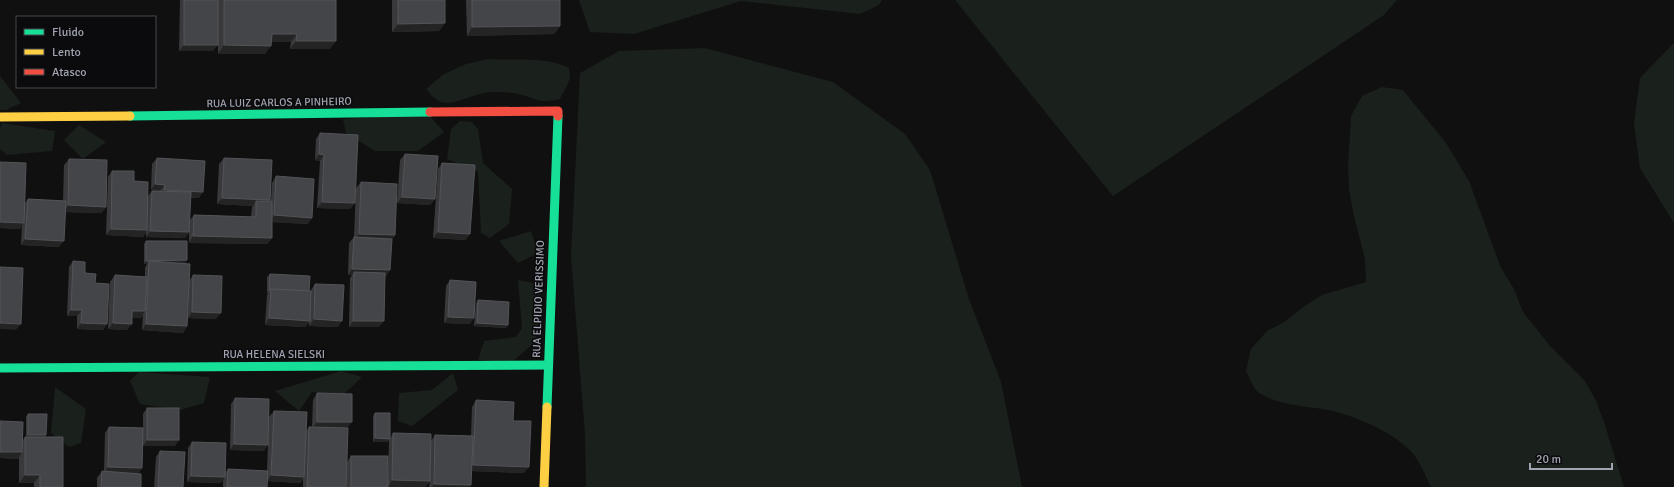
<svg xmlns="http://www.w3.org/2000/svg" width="1674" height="487" font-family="Signika,sans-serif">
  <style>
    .green { fill: #1a201b }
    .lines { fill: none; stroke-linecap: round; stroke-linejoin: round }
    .fast { stroke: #16e098; stroke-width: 9 }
    .slow { stroke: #ffcf43; stroke-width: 9 }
    .jam { stroke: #f24e42; stroke-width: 9 }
    .wall { fill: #39393c }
    .shaded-wall { fill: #242425 }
    .building { fill: #444548; stroke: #535459 }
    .labels { text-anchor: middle; stroke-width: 3; stroke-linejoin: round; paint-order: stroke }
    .street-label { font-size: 11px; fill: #a1a5b1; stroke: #0b0a0c }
  </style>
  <rect width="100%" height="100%" fill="#101010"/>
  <g class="green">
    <path d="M579,0H882L879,5L860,14L741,1L634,34L590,32Z"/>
    <path d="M955,0H1397L1384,15L1113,196Z"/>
    <path d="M1673,44H1674V223L1640,168L1634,123L1640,78Z"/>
    <path d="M705,48L833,82L905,134L930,170L969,299L1001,382L1022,487H586L585,435L571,256L580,73L619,51Z"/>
    <path d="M489,59C515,61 546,56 569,68L570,79L560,99C538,104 538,99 518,94C511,92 501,92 494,92C476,92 460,103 446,103C436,102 432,96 426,89L444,74L466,64Z"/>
    <path d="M0,76L21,103L6,110H0Z"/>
    <path d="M1382,87L1403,90L1446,143L1469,181L1501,268L1514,289L1523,312L1550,346L1585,381L1596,401L1604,422L1624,487H1431C1426,477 1421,464 1414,455C1398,434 1354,415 1328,410C1305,406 1278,406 1258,392C1253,388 1249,376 1246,371L1251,349L1267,331L1286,321L1303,307L1322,295L1366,282L1365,259L1353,212L1349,189L1348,165L1351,116L1362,96Z"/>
    <path d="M428,114L444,132L418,151H375L346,133L343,119Z"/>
    <path d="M460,121L472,122L478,129L483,163L512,189L509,224L490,238L481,233L478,172L447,159L451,129Z"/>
    <path d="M2,123L55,131L52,151L7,155L0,149V128Z"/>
    <path d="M79,125L106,142L83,159L64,140Z"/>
    <path d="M531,231L538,253L518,263L499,241Z"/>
    <path d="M518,280L539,284L541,307L536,341L512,362L478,360L484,341L516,337L522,328Z"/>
    <path d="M341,371L362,377L343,395L312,392L299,411L275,391Z"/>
    <path d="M139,372L210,377L204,403L180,410L140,404L130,381Z"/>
    <path d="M453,373L458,390L412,426L398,421L399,393L432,390Z"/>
    <path d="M55,387L86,409L81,443L69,447L51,433Z"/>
  </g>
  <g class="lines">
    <g class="fast">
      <path d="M130,116L430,112"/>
      <path d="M0,368L548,365"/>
      <path d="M547,407L558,116"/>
    </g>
    <g class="slow">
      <path d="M0,117L130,116"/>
      <path d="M544,487L547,407"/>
    </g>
    <path class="jam" d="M430,112L558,111V116"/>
  </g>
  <g class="wall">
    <path d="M180,0H218L213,51H179Z"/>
    <path d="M218,0H336L330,49H290L291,42H271L265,54H218Z"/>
    <path d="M392,0H445V23L439,31L392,32Z"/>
    <path d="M466,0H560V26L554,34L467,36Z"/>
    <path d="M320,133L355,203L350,209L317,208L320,161L315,160L316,139Z"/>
    <path d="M405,154L435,199L430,205L397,203L400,160Z"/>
    <path d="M157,158L199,198H190L189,221L194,215L251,217L252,207L253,206L217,204L219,164L224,158L270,200L269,201H271L272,183L276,176L308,224L272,222V238L267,244L189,243V232L185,238L146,237V232L143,237L106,235L108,177L112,171L134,181L148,196L152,191H160L151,190L152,164Z"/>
    <path d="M69,159L106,207L101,213L65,212L59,247L21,245L22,225L20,229L0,228V162L25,203L28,199L63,201L64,165Z"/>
    <path d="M442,163L466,240L433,238L438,169Z"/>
    <path d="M361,182L395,235L392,239L386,277L385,276L379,327H349L350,278L352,275H348L349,243L354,237L356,188Z"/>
    <path d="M146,241L187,260L185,263L187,326L183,333L142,330L143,315L141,318L132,317L127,330L108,329L110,282L115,275L145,277V268L147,264H144V244Z"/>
    <path d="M73,261L85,273L107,324L103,330L77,329V316H67L69,267Z"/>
    <path d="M270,274L309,291H311V290L315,284L338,327L309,326V322L305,327L265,325L267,295L268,293H267V277Z"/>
    <path d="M193,275L216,319L188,318L189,281Z"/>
    <path d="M450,280L470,324L444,323L446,286Z"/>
    <path d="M478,300L508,325L506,328L474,326L476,303Z"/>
    <path d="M317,393L347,428L346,487H303V479L300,483L267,481V487H223V479L221,483L187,482L188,448L192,442L225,473L228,469L267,471L269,417L274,411L307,430L309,427H312L313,400Z"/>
    <path d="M235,398L264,451L230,450L231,404Z"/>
    <path d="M476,400L513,421L524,473L472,471L470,487H429L430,481L425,487H388L389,440L387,442H373V416L375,413L390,439L393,433L430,477L431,441L435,435L471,436L472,407Z"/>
    <path d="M147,408L175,446H143L142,468L138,473L141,487H97V478L102,471L104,472L105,433L109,427L143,428V414Z"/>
    <path d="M28,414L46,435L45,437L63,487H34V483H19V457L18,459L0,458V421L23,440L25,437H26V417Z"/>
    <path d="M160,451L183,487H154L156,457Z"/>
    <path d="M351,456L388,487H346L347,462Z"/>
  </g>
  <g class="shaded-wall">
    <path d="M445,23L439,31L392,32L398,24Z"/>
    <path d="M560,26L554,34L467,36L472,27Z"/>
    <path d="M272,34H297L291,42H266Z"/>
    <path d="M296,41H336L330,49H290Z"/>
    <path d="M184,45H218L213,51H179Z"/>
    <path d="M224,45L271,46L265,54H218Z"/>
    <path d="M319,154L324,155L320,161L315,160Z"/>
    <path d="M155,184L165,185L160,191L151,190Z"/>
    <path d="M164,190L203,192L199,198L160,196Z"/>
    <path d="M402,197L435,199L430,205L397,203Z"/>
    <path d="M222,198L270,200L265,206L256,201L253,206L217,204Z"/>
    <path d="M322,202L355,203L350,209L317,208Z"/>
    <path d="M68,205L106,207L101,213L63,212Z"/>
    <path d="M274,215L312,218L308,224L270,222Z"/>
    <path d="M0,222L24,223L20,229L0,228Z"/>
    <path d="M111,229L147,230L143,237L106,235Z"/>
    <path d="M150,231L189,232L185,238L146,237Z"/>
    <path d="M438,232L470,234L466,240L433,238Z"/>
    <path d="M359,234L395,235L390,241L354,240Z"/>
    <path d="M193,236L272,238L267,244L189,243Z"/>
    <path d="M25,239L64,241L59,247L21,245Z"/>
    <path d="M187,260L185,264L149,261L147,264H144L146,261Z"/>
    <path d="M352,269L390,270L386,277L354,275V272L352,275H348Z"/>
    <path d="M71,310H82L77,316H67Z"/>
    <path d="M132,311H145L141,318L128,317Z"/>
    <path d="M192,312L221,313L216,319L188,318Z"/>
    <path d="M448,317L474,318L470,324L444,323Z"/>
    <path d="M269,318L310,321L305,327L265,325Z"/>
    <path d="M314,319L342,321L338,327L309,326Z"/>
    <path d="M353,321H384L379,327H349Z"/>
    <path d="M0,323L21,324L16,330L0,329Z"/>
    <path d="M81,323L107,324L103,330L77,329Z"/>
    <path d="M113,323L132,324L127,330L108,329Z"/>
    <path d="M477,323L508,325L506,328L474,326Z"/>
    <path d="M146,324L187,326L183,333L142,330Z"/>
    <path d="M317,422H352L347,428H312Z"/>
    <path d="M28,435H46L44,439L26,438Z"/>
    <path d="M375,438L390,439L387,442H373Z"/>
    <path d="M147,440H179L175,446H143Z"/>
    <path d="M234,444L268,445L264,451L230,450Z"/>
    <path d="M0,452H22L18,459L0,458Z"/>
    <path d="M473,465L529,467L524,473L469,471Z"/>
    <path d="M108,467L142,468L138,474L104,473Z"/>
    <path d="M25,475H40L34,483H19Z"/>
    <path d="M271,475L304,477L300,483L267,481Z"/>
    <path d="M191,476L225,477L221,483L187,482Z"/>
    <path d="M392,480L430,481L425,487H388Z"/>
    <path d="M434,484L471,485L470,487H432Z"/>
  </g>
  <g class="building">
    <rect x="184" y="0" width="34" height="45"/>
    <path d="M224,0H336V41H296L297,34H272L271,46L224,45Z"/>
    <path d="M398,0H445V23L398,24Z"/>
    <path d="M472,0H560V26L472,27Z"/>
    <path d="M320,133L358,135L355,203L322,202L324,155L319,154Z"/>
    <path d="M405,154L438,156L435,199L402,197Z"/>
    <path d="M157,158L205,161L203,192L164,190L165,185L155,184Z"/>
    <path d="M224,158L272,160L270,200L222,198Z"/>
    <path d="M69,159L107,160L106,207L68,205Z"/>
    <path d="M0,162L26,163L24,223L0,222Z"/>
    <path d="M442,163L475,165L470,234L438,232Z"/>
    <path d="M112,171H134V181L148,182L147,230L111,229Z"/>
    <path d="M276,176L314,179L312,218L274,215Z"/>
    <path d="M361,182L397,184L395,235L359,234Z"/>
    <path d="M152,191L191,192L189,232L150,231Z"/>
    <path d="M28,199L66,201L64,241L25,239Z"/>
    <path d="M256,201H272V238L193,236L194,215L256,217Z"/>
    <path d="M354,237L392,239L390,270L352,269Z"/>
    <path d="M146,241H187V260L146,261Z"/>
    <path d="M73,261L85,262V273L96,274L95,283L109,284L107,324L81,323L82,310H71Z"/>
    <path d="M149,261L190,264L187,326L146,324Z"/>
    <path d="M0,267L23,268L21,324L0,323Z"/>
    <path d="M354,272L385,273L384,321H353Z"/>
    <path d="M270,274L310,276L309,291L271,289L270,290H269Z"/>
    <path d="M115,275L147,277L145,311H132V324L113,323Z"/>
    <path d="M193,275L222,276L221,313L192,312Z"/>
    <path d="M450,280L476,282L474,318L448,317Z"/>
    <path d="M315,284L344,285L342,321L314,319Z"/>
    <path d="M271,289L311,291L310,321L269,318Z"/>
    <path d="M478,300L509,302L508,325L477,323Z"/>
    <path d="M317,393L352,394V422H317Z"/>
    <path d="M235,398L269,399L268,445L234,444Z"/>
    <path d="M476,400L514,402L513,421H531L529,467L473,465Z"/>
    <rect x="147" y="408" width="32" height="32"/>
    <path d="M274,411L307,412L304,477L271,475Z"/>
    <path d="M375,413H390V439L375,438Z"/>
    <path d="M28,414H47L46,435H28Z"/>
    <path d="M0,421L23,422L22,452H0Z"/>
    <path d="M109,427L143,428L142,468L108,467Z"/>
    <path d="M309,427L348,428L346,487H307Z"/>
    <path d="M393,433L431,434L430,481L392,480Z"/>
    <path d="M435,435L473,436L471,485L434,484Z"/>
    <path d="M25,437H63V487H40V475H25Z"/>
    <path d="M192,442L226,443L225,477L191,476Z"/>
    <path d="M160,451L185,452L183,487H158Z"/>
    <rect x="351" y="456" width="37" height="31"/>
    <path d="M228,469L268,471L267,487H227Z"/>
    <path d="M102,471L141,474V487H101Z"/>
  </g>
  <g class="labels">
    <g class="street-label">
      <text transform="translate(279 102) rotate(-1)" y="4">RUA LUIZ CARLOS A PINHEIRO</text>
      <text transform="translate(538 299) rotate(-88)" y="4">RUA ELPIDIO VERISSIMO</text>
      <text x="274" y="358">RUA HELENA SIELSKI</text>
    </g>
  </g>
  <rect x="16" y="16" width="140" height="72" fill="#0b0a0c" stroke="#47484e"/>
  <rect x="24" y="29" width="20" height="6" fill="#16e098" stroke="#47484e"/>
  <text x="52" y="36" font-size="12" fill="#a1a5b1">Fluido</text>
  <rect x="24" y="49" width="20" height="6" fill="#ffcf43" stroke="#47484e"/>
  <text x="52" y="56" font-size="12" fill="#a1a5b1">Lento</text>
  <rect x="24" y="69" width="20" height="6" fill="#f24e42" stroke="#47484e"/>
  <text x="52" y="76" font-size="12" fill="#a1a5b1">Atasco</text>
  <path d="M1530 463v6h82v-6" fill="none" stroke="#a1a5b1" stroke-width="2"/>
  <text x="1536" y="463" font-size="12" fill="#a1a5b1" stroke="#0b0a0c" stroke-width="3" paint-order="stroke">20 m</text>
</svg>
